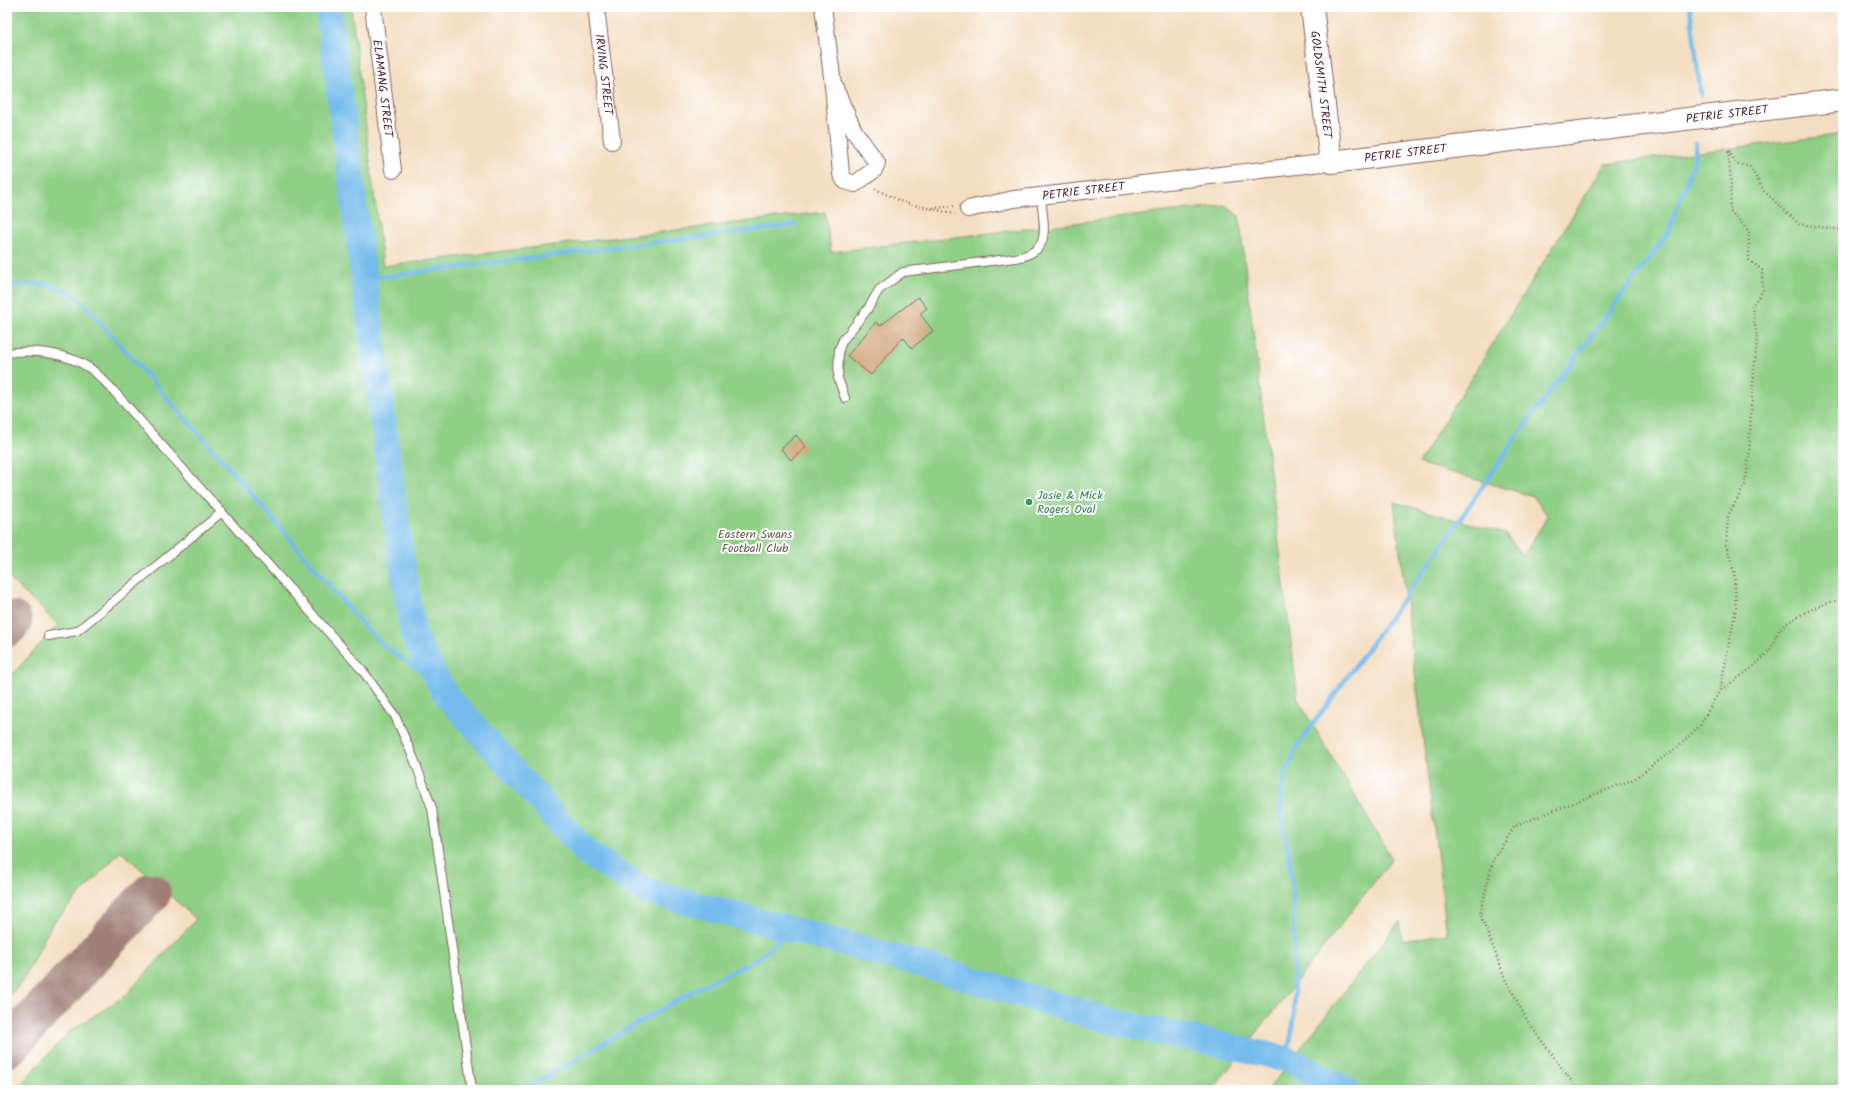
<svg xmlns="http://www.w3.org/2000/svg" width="1850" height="1097" font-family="Kalam,sans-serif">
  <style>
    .green { fill: #8fcf86; stroke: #6c7758 }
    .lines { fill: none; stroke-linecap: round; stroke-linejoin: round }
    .stream { stroke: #75bcec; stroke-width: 4.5 }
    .river { stroke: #75bcec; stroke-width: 26 }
    .taxiway { stroke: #9f7e76; stroke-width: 40 }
    .building { fill: #d1a579 }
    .lane-casing { stroke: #866260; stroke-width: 10 }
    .street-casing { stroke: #866260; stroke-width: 18 }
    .secondary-casing { stroke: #866260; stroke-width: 24 }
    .path { stroke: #866260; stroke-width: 2.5; stroke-dasharray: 1 3; stroke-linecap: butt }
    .lane { stroke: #fff; stroke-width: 8 }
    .street { stroke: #fff; stroke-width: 16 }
    .secondary { stroke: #fff; stroke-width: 22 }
    .leisure-dot { fill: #2e9e5b; stroke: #fff; stroke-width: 1.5 }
    .labels { text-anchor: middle; stroke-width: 4; stroke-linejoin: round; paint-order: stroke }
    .street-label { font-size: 12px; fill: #4a1f2b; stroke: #fff }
    .leisure-label { font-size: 12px; fill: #27864d; stroke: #fff; text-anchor: start }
    .park-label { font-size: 12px; fill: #625d4b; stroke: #fff }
  </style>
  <rect width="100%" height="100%" fill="#fff"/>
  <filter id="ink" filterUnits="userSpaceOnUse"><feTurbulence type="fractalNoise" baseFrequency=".025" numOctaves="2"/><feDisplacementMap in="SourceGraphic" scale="8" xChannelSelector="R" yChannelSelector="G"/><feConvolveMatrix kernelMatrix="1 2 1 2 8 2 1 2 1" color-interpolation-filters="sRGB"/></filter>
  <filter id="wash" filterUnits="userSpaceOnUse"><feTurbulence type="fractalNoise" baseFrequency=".012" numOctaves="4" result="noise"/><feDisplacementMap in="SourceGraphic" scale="16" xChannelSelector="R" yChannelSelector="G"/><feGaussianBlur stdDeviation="0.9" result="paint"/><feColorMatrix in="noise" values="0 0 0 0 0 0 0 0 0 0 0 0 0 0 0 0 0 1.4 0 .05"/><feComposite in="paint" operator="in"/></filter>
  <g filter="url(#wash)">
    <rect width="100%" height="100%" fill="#f4dec1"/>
    <g class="green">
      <path d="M7,7H351L383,266L825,212L831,252L1225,205L1239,216L1298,700L1392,859L1212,1090H15L69,1032L125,996L196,919L121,851L52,924L22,982L7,998V680L58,625L7,576Z"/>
      <path d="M1843,134V1090H1268L1399,922L1402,940L1447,934L1394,502L1506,534L1523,556L1548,516L1533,496L1418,463L1605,164Z"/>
    </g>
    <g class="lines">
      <g class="stream">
        <path d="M1690,7L1701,95"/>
        <path d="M364,279L795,225"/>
        <path d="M7,285L42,284L69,292L83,303L250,492L363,625L384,646L413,666L434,673"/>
        <path d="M1287,1059L1294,1019V912L1289,853L1280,813L1284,776L1298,745L1439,550L1517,436L1668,233L1694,161L1696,143"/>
        <path d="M523,1090L700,987L756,960L793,929"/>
        <path d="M1342,1090L1344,1088"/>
      </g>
      <path class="river" d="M328,7L399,542L414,637L446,695L587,853L646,891L913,962L1107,1020L1287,1059L1347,1090"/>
      <g class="taxiway">
        <path d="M7,627L12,621"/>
        <path d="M7,1048L151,893"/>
      </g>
    </g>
    <g id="blocks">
      <g class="building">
        <path d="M918,297L927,308L920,314L933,331L912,348L903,337L871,375L847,356L876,322L880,326Z"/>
        <path d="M796,435L806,447L791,460L781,449Z"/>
      </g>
    </g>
  </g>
  <g filter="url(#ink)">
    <use href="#blocks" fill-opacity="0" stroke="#866260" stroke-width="1"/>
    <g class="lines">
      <defs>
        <g id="lane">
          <path d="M7,353C34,349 68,353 91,369C98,374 105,382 111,388L363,671L395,716L414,759L432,808L472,1090"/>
          <path d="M845,398L838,378L839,349L843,340L867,310L879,290L903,272L1015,258C1054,252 1043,226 1041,196"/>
          <path d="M48,636L77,631L222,512"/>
        </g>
        <g id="street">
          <path id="s1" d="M373,7L393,170"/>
          <path id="s2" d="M596,7L612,141"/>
          <path d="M823,7L833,84"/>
          <path d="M833,84L854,131L877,163L874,170L855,184L845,181L841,174Z"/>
          <path id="s3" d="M968,209L1014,199L1331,162"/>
        </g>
        <g id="secondary">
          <path id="s4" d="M1312,7L1331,162L1843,100"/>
        </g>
      </defs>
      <use href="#lane" class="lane-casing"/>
      <use href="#street" class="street-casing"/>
      <use href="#secondary" class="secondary-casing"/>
      <g class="path">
        <path d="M1729,151L1736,163L1750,167L1764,191L1799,224L1843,230"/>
        <path d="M875,189L905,203L955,214"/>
        <path d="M933,208L954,206"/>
        <path d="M1721,690C1737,679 1755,667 1769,651C1774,645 1775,633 1782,627C1792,618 1830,598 1843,601"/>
        <path d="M1578,1090L1528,1022L1505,978L1480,914L1493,860L1515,826L1634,779L1679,746L1700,725L1720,690L1736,608L1734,571L1726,545L1728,516L1745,485L1749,455L1751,409L1757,338L1752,305L1763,291L1762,270L1749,260V231L1730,211L1731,183L1728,148"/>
      </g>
      <use href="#lane" class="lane"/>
      <use href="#street" class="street"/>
      <use href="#secondary" class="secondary"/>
    </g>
  </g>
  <circle class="leisure-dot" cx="1029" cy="502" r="4"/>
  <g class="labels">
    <g class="street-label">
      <text dy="4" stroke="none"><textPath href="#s2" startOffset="68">IRVING STREET</textPath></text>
      <text dy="4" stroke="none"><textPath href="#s4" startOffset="78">GOLDSMITH STREET</textPath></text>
      <text dy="4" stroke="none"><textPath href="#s1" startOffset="82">ELAMANG STREET</textPath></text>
      <text dy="4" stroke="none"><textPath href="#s4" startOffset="555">PETRIE STREET</textPath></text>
      <text dy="4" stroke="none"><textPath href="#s4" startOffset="231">PETRIE STREET</textPath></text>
      <text dy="4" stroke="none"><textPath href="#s3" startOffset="117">PETRIE STREET</textPath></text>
    </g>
    <g class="leisure-label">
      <text x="1037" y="499">Josie &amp; Mick<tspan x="1037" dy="14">Rogers Oval</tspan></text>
    </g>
    <g class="park-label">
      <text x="755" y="538">Eastern Swans<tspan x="755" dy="14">Football Club</tspan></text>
    </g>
  </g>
  <rect width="1850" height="1097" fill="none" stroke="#fff" stroke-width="24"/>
</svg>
